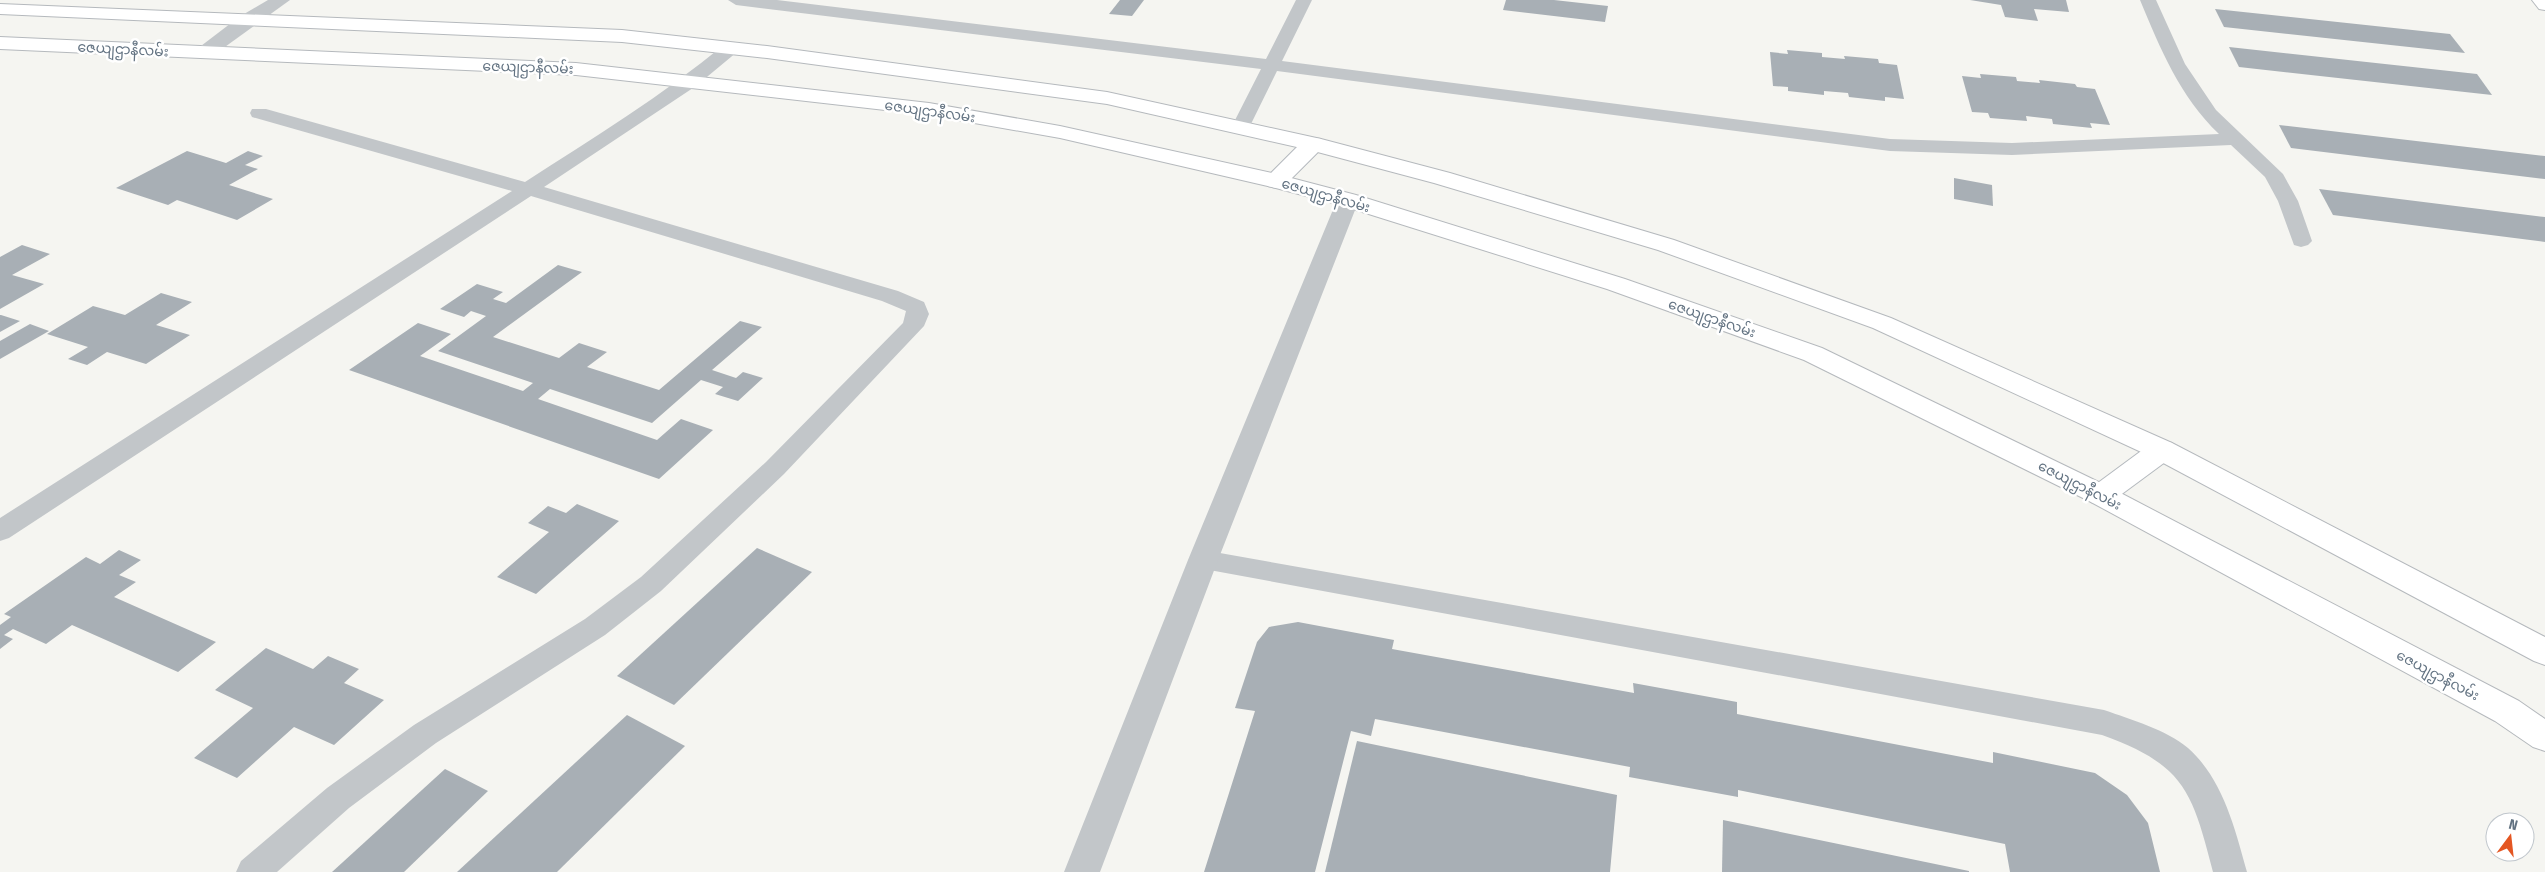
<svg xmlns="http://www.w3.org/2000/svg" width="2545" height="872" font-family="'Fira Sans Condensed','Noto Sans Myanmar',sans-serif">
  <style>
    .building { fill: #a8afb5 }
    .lines { fill: none; stroke-linecap: round; stroke-linejoin: round }
    .secondary-casing { stroke: #b4b9be; stroke-width: 2 }
    .primary-casing { stroke: #b5b9bd; stroke-width: 2 }
    .minor { fill: #c2c6c9; fill-rule: evenodd }
    .tertiary { fill: #c2c6c9; fill-rule: evenodd }
    .secondary { fill: #fff; fill-rule: evenodd }
    .primary { fill: #fff; fill-rule: evenodd }
    .labels { text-anchor: middle; stroke-width: 5; stroke-linejoin: round; paint-order: stroke }
    .street-label { font-size: 14px; fill: #637382; stroke: #fff }
  </style>
  <rect width="100%" height="100%" fill="#f5f5f1"/>
  <g class="building">
    <path d="M1120,0H1144L1132,16L1109,14Z"/>
    <path d="M1506,0H1554L1608,6L1605,22L1503,10Z"/>
    <path d="M1970,0H2066L2069,12L2034,9L2038,21L2005,17L2001,5Z"/>
    <path d="M2215,9L2450,34L2465,53L2224,27Z"/>
    <path d="M2229,47L2477,74L2492,95L2239,67Z"/>
    <path d="M1787,50L1822,53V57L1845,59L1844,56L1878,59L1879,63L1897,65L1904,99L1885,97V101L1849,97L1848,93L1824,91V95L1788,91V87L1773,86L1770,52L1788,54Z"/>
    <path d="M1980,74L2016,77L2017,81L2040,83L2039,80L2075,84L2077,87L2095,89L2110,125L2090,123L2092,128L2053,124L2052,119L2026,116L2027,121L1990,118L1988,113L1972,112L1962,76L1981,78Z"/>
    <path d="M2279,125L2545,156V179L2291,148Z"/>
    <path d="M187,151L226,163L248,151L263,156L245,165L258,169L229,185L273,199L237,220L177,200L168,205L116,188Z"/>
    <path d="M1954,178L1992,185L1993,206L1954,199Z"/>
    <path d="M2319,189L2545,217V242L2333,215Z"/>
    <path d="M22,245L50,254L12,275L44,284L0,309V257Z"/>
    <path d="M558,265L582,272L493,337L559,358L579,343L607,352L587,367L659,390L740,321L762,327L712,370L736,378L743,372L763,378L738,401L715,394L723,387L701,380L652,423L550,389L538,399L657,440L681,419L713,430L659,479L349,370L418,323L451,334L420,356L523,391L533,383L438,351L486,316L471,311L464,317L440,309L477,284L503,292L493,299L506,303Z"/>
    <path d="M161,293L192,302L156,325L190,335L146,364L107,352L87,365L68,359L88,347L47,334L93,306L125,315Z"/>
    <path d="M0,315H1L20,321L0,332Z"/>
    <path d="M30,324L49,331L0,359V341Z"/>
    <path d="M577,504L619,521L536,594L497,577L549,532L528,523L548,506L566,513Z"/>
    <path d="M757,548L812,572L674,705L617,676Z"/>
    <path d="M119,550L141,560L119,575L136,582L114,597L216,642L178,672L72,625L46,644L13,629L4,635L13,639L0,649V625L11,617L4,614L86,557L100,564Z"/>
    <path d="M1298,622L1394,640L1392,649L1634,693L1633,683L1737,702V714L1993,763V752L2095,773L2127,795L2148,823L2160,872H2010L2005,844L1738,790V797L1629,777L1630,767L1375,719L1371,736L1351,731L1315,872H1204L1255,711L1235,708L1257,642L1269,627Z"/>
    <path d="M266,648L313,669L328,656L359,669L344,683L384,700L334,745L294,727L237,778L194,758L253,708L215,690Z"/>
    <path d="M627,715L685,746L557,872H457Z"/>
    <path d="M1357,741L1617,795L1610,872H1325Z"/>
    <path d="M445,769L488,791L404,872H332Z"/>
    <path d="M1723,820L1969,871V872H1722Z"/>
  </g>
  <g class="lines">
    <defs>
      <g id="secondary">
        <path d="M1313,138L1321,139L1324,144L1321,149L1284,186L1276,188L1268,186L1265,181L1268,176L1305,139Z"/>
        <path d="M2162,441L2172,443L2176,450L2172,457L2111,502L2101,505L2091,502L2087,495L2091,488L2152,443Z"/>
      </g>
      <g id="primary">
        <path d="M2532,0H2545V10L2539,9Z"/>
        <path d="M0,4L622,30L767,46L1107,92L1321,139L1450,173L1674,240L1891,318L2172,443L2545,637V665L2534,661L2152,457L1873,328L1658,250L1434,183L1310,150L1107,104L767,58L622,42L0,14Z"/>
        <path d="M0,37L576,63L929,103L1060,126L1276,174L1356,195L1625,279L1822,348L2111,488L2519,701L2545,719V751L2533,747L2495,721L2091,502L1804,360L1607,289L1340,205L1272,187L1060,138L929,115L576,75L0,49Z"/>
      </g>
    </defs>
    <use href="#secondary" class="secondary-casing"/>
    <use href="#primary" class="primary-casing"/>
    <g class="minor">
      <path d="M728,0H777L1266,59L1296,0H1312L1282,61L1890,139L2012,143L2219,134C2180,97 2160,48 2140,0H2156L2185,64L2216,110L2283,174L2298,201L2312,241L2308,245L2301,247L2294,245L2278,201L2265,177L2231,145L2012,155L1890,151L1277,71L1249,128L1247,132H1233L1231,128L1261,69L736,5Z"/>
      <path d="M731,43L737,44L740,48L737,52L696,86L544,187L898,291L924,302L929,314L924,326L784,474L661,591L605,635L436,743L349,808L277,872H236L241,861L327,788L414,725L585,619L641,577L766,462L903,323L906,311L882,301L531,196L9,538L0,541V518L512,191L252,117L250,113L252,109H266L525,182C593,138 662,96 725,44Z"/>
      <path d="M1203,550L2104,710C2132,720 2165,729 2188,748C2223,779 2235,829 2247,872H2213C2192,791 2185,765 2102,735L1193,567L1189,560L1193,553Z"/>
    </g>
    <g class="tertiary">
      <path d="M268,0H290L211,57H197L194,53L197,49L239,17Z"/>
      <path d="M1348,193L1356,195L1359,200L1218,560L1100,872H1064L1188,560L1337,200L1340,195Z"/>
    </g>
    <use href="#secondary" class="secondary"/>
    <use href="#primary" class="primary"/>
  </g>
  <g class="labels">
    <g class="street-label">
      <text transform="translate(123 49) rotate(3)" y="5">ဇေယျဌာနီလမ်း</text>
      <text transform="translate(528 67) rotate(2)" y="5">ဇေယျဌာနီလမ်း</text>
      <text transform="translate(930 111) rotate(8)" y="5">ဇေယျဌာနီလမ်း</text>
      <text transform="translate(1326 195) rotate(16)" y="5">ဇေယျဌာနီလမ်း</text>
      <text transform="translate(1712 318) rotate(19)" y="5">ဇေယျဌာနီလမ်း</text>
      <text transform="translate(2080 485) rotate(27)" y="5">ဇေယျဌာနီလမ်း</text>
      <text transform="translate(2438 675) rotate(28)" y="5">ဇေယျဌာနီလမ်း</text>
    </g>
  </g>
  <g transform="translate(2510 837) rotate(15)"><circle r="24" fill="#ffffff" stroke="#c1c7cd"/>
  <path d="M0-4L9 19L0 12L-9 19Z" fill="#e45622"/>
  <text y="-8" font-size="14" font-weight="bold" text-anchor="middle" fill="#637382">N</text>
  </g>
</svg>
